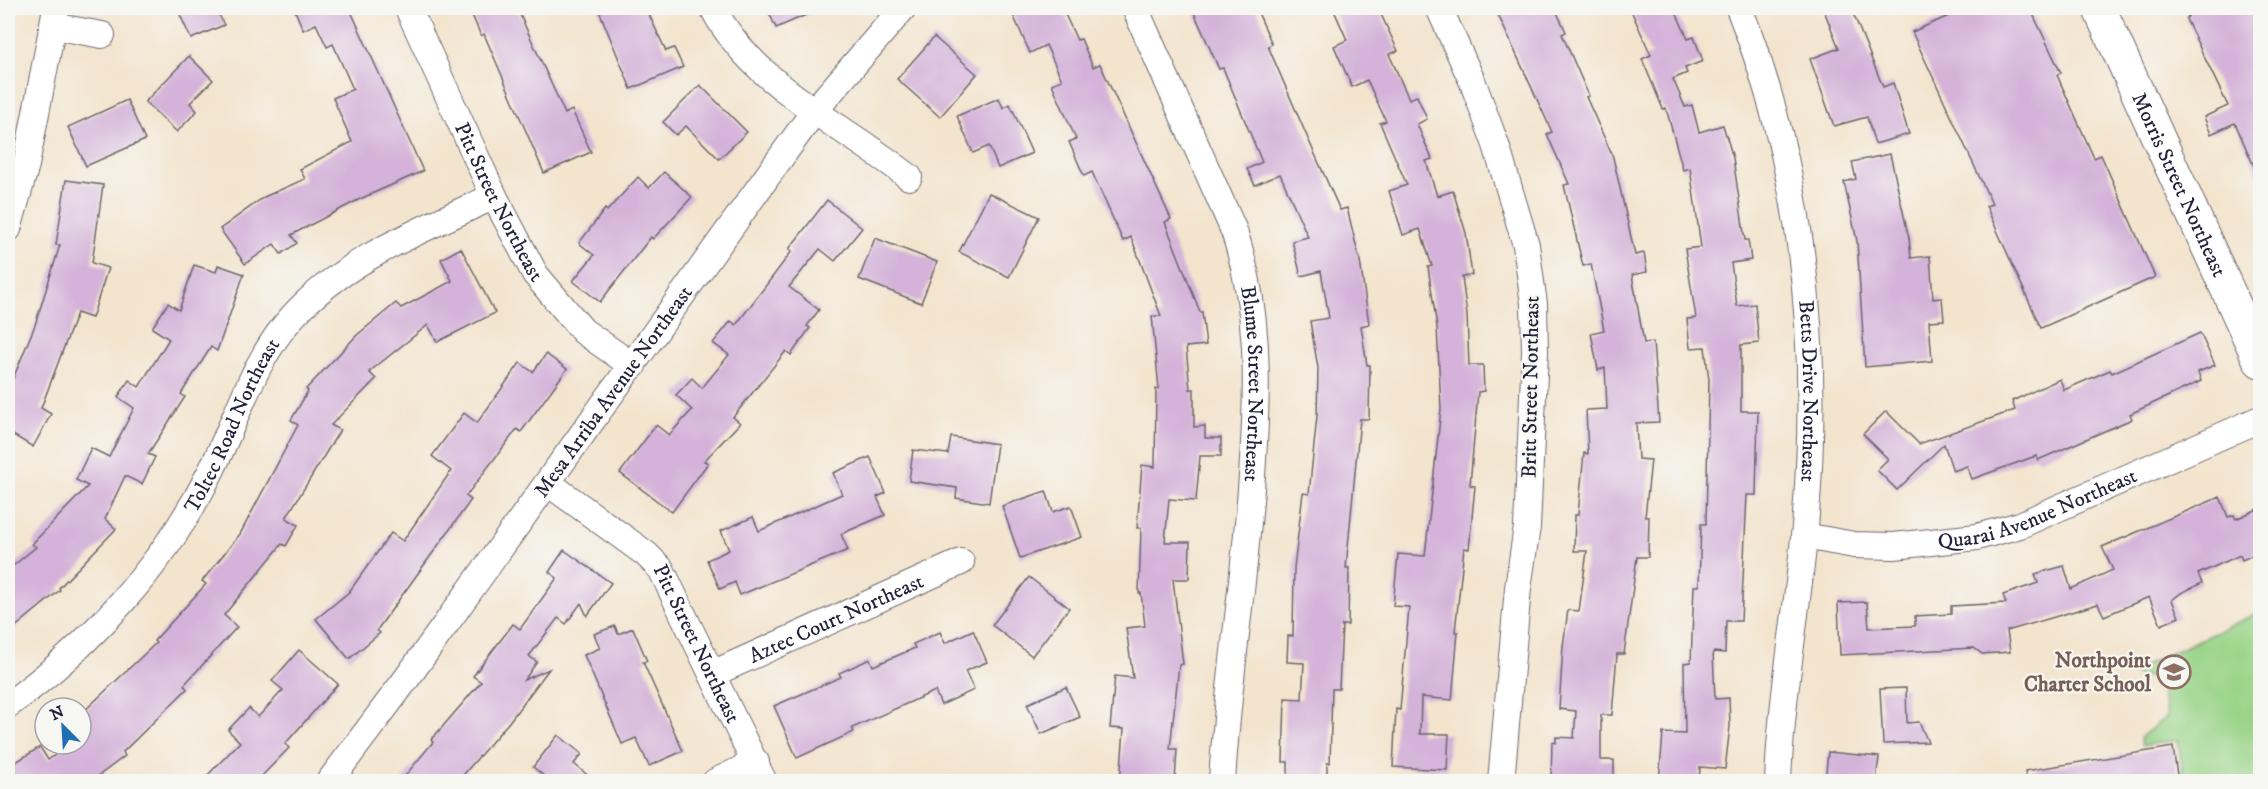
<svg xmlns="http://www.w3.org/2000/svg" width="2268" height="789" font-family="'IM FELL DW Pica',serif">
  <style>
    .green { fill: #9ad488; stroke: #5e7b62; stroke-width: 1.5 }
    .building { fill: #d4b2d9 }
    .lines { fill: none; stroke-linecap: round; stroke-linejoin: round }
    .street-casing { stroke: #6b666e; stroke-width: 28 }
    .secondary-casing { stroke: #6b666e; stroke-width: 35 }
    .street { stroke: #fff; stroke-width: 26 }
    .secondary { stroke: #fff; stroke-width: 33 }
    .labels { text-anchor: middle; stroke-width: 4.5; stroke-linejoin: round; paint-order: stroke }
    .street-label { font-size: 21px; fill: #22223b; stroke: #f6f6f2 }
    .education-label { font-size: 21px; font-weight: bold; fill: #785e54; stroke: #f6f6f2; text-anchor: end }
  </style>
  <rect width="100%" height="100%" fill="#f6f6f2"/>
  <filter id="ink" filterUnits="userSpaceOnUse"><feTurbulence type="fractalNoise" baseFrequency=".0167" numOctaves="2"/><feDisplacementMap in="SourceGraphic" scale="12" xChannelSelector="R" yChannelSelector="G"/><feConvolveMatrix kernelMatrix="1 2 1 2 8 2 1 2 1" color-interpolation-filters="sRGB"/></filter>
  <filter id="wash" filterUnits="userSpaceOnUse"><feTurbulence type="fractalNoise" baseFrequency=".008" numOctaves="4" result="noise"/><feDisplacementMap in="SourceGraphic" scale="24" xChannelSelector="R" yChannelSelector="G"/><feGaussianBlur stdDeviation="1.35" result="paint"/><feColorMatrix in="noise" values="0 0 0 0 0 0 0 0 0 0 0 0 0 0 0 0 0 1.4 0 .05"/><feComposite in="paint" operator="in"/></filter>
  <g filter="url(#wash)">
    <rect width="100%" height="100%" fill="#f3e4cd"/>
    <path class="green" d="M2260,612V781H2184L2178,740L2142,746L2140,738L2167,716L2159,679L2128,673Z"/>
    <g id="blocks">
      <g class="building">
        <path d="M177,8H216L224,25L191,39Z"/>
        <path d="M294,8H353L350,9L423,171L360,199L291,235L297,243L281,254L274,244L245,264L220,229L264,197L305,179L300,169L352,142L333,98L353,89L333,44L327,47L316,24L303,30Z"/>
        <path d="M469,8H517L565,114L572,110L591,152L544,173L484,34L481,36Z"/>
        <path d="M598,8H646L666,51L674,48L683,67L631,89Z"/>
        <path d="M767,8H822L776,28Z"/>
        <path d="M1010,8H1062L1077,40L1081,39L1093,67L1100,64L1171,219L1165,222L1200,312H1202L1206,345L1186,347L1190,389H1194V427L1205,426V438H1221V456H1200L1196,501L1169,499L1165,542H1190L1189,579H1173L1183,664L1179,665L1170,749H1177L1175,782H1120L1124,729L1110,728L1115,676L1133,678L1126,628L1145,626L1141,593H1139L1141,528H1137L1142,465L1155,467L1156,389H1159L1152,316H1161L1131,237L1123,241L1092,172L1084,176L1069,142L1076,139L1052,84L1062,80L1046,45L1030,53Z"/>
        <path d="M1192,8H1256L1272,44L1268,46L1309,141L1340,210L1347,208L1360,261L1369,324L1361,326L1367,365H1370L1369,419H1360L1346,568H1349L1348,625H1342L1339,689H1332L1330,763H1327V782H1288V762H1283L1285,698L1302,699L1304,663L1287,662L1288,636H1293L1294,568L1303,493L1309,494L1317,416L1318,368L1310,321L1329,318L1321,271L1301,276L1292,241L1308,237L1280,174L1255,185L1247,169L1262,162L1223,68L1219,69Z"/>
        <path d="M1333,8H1378L1398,51L1389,54L1409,99L1417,96L1427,119L1417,124L1432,159L1426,161L1437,196L1453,191L1466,233L1472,275L1462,277L1467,315L1469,365H1483L1484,391L1478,392L1470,485L1475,486L1469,549L1464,548L1455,632H1458L1452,700L1421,697L1420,734H1449L1447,770L1393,767L1396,709L1400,710L1409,607L1393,606L1398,554L1425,556L1441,409L1437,327L1428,267L1432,266L1420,229L1403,235L1389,191L1407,185L1380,123L1386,121L1367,80L1352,87L1334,46L1347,40Z"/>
        <path d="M1495,8H1555L1566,32L1562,34L1589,96L1586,97L1613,157L1635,255L1644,253L1647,272L1632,275L1644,343L1653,342L1659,422L1636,423L1638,459L1651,460L1645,517H1649L1648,557H1637L1624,654H1617L1612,715H1601V760H1614V782H1551L1552,742L1556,743V737L1574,738L1576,711L1559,709L1563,646L1568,610L1579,611L1587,551H1574L1575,515H1578L1584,453L1588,454L1586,410L1607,409L1605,368L1598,370L1591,333L1604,330L1591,264L1583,266L1564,185L1569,184L1547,134L1552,132Z"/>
        <path d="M1630,8H1674L1688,39L1694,37L1703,61L1685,68L1687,73L1673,79L1685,107L1692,105L1699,132L1723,125L1733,158L1745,240H1748L1751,260L1731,263L1737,306L1755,304L1759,343L1741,345V411H1758L1756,495H1747L1741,621H1726L1725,653L1713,652L1715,699L1729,698L1730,726L1725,769L1700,767L1699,782H1659L1663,733L1685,734L1684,663L1691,662L1694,586H1699L1701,524H1706L1709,380L1705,347L1690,348L1687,319L1696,318L1685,249L1701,247L1690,168L1683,170L1666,108L1663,109L1642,59L1651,55Z"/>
        <path d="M1823,8H1851L1883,87L1893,83L1909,134L1875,144L1867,117L1834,126L1810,59L1839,48Z"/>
        <path d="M1967,8H2030L2061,73L2057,75L2094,158L2101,155L2155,277L2041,328L1986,206L1992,204L1912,32Z"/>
        <path d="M2194,8H2260V180L2235,123L2211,134L2204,117L2228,106L2186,19Z"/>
        <path d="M934,37L977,74L940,117L897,79Z"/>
        <path d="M189,56L213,80L190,103L197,111L177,132L145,102Z"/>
        <path d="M700,85L747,132L719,159L686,126L676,135L663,122Z"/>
        <path d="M999,98L1003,108L1010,104L1032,153L998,168L989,146L973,153L957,116Z"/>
        <path d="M127,100L145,140L86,166L68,127Z"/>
        <path d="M1890,154L1909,238L1911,258L1930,256L1933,299L1942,298L1944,320L1929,321L1932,361L1865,367L1857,241L1844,182L1856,179L1852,162Z"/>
        <path d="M664,172L692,197L653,239L651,237L600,302L573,281L594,255L579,243L605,209L607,211L638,177L649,188Z"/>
        <path d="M66,180L103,185L92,263L108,268L92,318L77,313L41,408L51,414L33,447L8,432V391L35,325L60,245H56Z"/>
        <path d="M989,193L1039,217L1009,277L959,252Z"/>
        <path d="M827,200L862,228L835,261L820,249L789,287L819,310L807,326L810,328L791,355L786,351L733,417L740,423L704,461L708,463L672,512L620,473L656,425L669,435L692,410L676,395L692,378L702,388L729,355L713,343L731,321L736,325L792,251L789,249Z"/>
        <path d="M875,238L937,262L921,303L859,279Z"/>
        <path d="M461,248L495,313L437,342L428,325L369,372L376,379L331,425L340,430L286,518L298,525L286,546L282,544L224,615L237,627L184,685L187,689L123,752L125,756L90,782H8V767L40,747L48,760L70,744H81V714L156,643L154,641L206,584L202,581L240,534L298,425L291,420L308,391L306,389L357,335L396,303L401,308L452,281L441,259Z"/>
        <path d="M194,265L216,272L218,265L244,274L217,351L211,347L181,394L185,397L148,454L155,457L142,484L125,476L105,519L116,529L59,588L60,590L8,633V570L36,547L32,544L88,486L76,480L91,448L109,457L134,408L118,397L129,380L139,387L169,339L152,328L168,303L179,310Z"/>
        <path d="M2200,333L2215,365L2198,372L2201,381L2130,414L2132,419L2038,460L2036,456L1972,479L1967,466L1953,471L1944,444L1897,490L1877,470L1888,459L1863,434L1886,411L1919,444L2015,410L2012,401L2060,379L2064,390L2110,370L2112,373Z"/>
        <path d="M546,354L567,369L521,432L517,429L466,496L471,500L377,630L380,633L349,659L316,619L349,592L391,533L403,541L451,471L432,456L464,413L477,423L520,363L533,372Z"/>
        <path d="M951,437L997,444L989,503L956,498L957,488L909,481L913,450L948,454Z"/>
        <path d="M870,457L886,493L877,497L885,515L841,534L848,550L740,595L735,582L720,589L707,560L729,550L721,531L753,517L759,531L842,494L833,473Z"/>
        <path d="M1046,491L1053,512L1071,506L1082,537L1020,558L1002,506Z"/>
        <path d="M2220,497L2228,517L2234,515L2236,519L2260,508V552L2242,560L2240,555L2198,574L2202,583L2181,593L2172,600L2179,617L2161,625L2149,597L2104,616L2098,604L2007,631L2010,652L1982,654L1974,648L1840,655L1838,603L1867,602L1869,628L1915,626V616L1951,614V606L2006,603L2003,595L2038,583L2035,574L2064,566L2071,589L2113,570L2102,547Z"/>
        <path d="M564,550L611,583L587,616L581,603L566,624L558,618L529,656L537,662L524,680L549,669L509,722L457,782H400L433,742L431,740L481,682L473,676L513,624L520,629L557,578L549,572Z"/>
        <path d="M1029,577L1069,608L1032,656L992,625Z"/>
        <path d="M615,626L618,634L633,628L647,661L643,662L683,751L649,766L636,738L622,744L584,655L600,648L594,634Z"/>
        <path d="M973,630L987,662L965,671L974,690L941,705L935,691L852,728L854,732L797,758L774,706L841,677L839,673L870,659L873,666L915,648L913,644L940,632L945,643Z"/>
        <path d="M299,650L338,684L285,744L289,748L256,782H201L240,742L228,730L249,708L258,717L283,690L272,681Z"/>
        <path d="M1066,687L1080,717L1041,734L1027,704Z"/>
        <path d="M1906,688L1907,723L1919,722L1928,742L1883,744L1880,689Z"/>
        <path d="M558,735L582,754L574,764L596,782H551L533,767Z"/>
        <path d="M2173,747L2178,782H2026L2025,771Z"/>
        <path d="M1828,752L1879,757L1876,781L1825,782Z"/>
      </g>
    </g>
  </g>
  <g filter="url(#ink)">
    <use href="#blocks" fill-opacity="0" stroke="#6b666e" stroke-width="1.5"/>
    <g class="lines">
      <defs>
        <g id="street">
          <path id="s1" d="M408,8L494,196L535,274L583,331L633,366"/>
          <path d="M713,8C753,86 843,124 909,177"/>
          <path id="s2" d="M1135,8L1234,231C1259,306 1258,382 1253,460C1247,568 1228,674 1222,782"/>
          <path d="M1439,8L1473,83L1496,145L1526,245L1534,304L1535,352L1527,527L1518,588L1501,782"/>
          <path id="s3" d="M1739,8C1806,176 1821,358 1804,538C1796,619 1781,700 1778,782"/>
          <path d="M53,26L102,35"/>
          <path d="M8,229L26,165L56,8"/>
          <path id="s4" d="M548,483L646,554L661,569L764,782"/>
          <path id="s5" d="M1804,536L1854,545L1894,546L1977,537L2020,525L2260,419"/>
          <path id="s6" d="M712,674L961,562"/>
          <path id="s7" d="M8,705C92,644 165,564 211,471C237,419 253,360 293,316C346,258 425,229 494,196"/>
          <path id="s8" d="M329,782L407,678L815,110L903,8"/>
          <path d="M715,782L756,762"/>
        </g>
        <g id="secondary">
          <path id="s9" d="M2099,8L2260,361"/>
        </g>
      </defs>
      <use href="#street" class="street-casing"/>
      <use href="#secondary" class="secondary-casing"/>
      <use href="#street" class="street"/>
      <use href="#secondary" class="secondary"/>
    </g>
  </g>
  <defs>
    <symbol id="school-ring" viewBox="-11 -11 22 22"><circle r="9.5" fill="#f6f6f2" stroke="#8d6e63" stroke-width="1.5"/><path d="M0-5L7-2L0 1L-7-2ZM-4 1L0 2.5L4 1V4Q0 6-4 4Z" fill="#8d6e63"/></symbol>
  </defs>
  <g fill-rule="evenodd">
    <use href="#school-ring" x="2155" y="653" width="38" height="38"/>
  </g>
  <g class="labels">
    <g class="street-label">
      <text dy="7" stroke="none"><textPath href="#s9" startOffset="194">Morris Street Northeast</textPath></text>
      <text dy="7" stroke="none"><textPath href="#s1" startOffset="214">Pitt Street Northeast</textPath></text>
      <text dy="7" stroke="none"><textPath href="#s2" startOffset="399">Blume Street Northeast</textPath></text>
      <text transform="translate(1530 387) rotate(-89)" y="7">Britt Street Northeast</text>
      <text dy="7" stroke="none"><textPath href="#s3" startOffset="392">Betts Drive Northeast</textPath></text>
      <text dy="7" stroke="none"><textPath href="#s8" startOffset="483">Mesa Arriba Avenue Northeast</textPath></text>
      <text dy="7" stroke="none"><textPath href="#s7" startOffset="363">Toltec Road Northeast</textPath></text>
      <text dy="7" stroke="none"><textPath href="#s5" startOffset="240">Quarai Avenue Northeast</textPath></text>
      <text dy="7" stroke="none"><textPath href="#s6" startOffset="136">Aztec Court Northeast</textPath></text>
      <text dy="7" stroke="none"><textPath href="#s4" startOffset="225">Pitt Street Northeast</textPath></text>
    </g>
    <g class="education-label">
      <text x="2151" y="667">Northpoint<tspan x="2151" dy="24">Charter School</tspan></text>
    </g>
  </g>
  <rect width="2268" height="789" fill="none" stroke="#f6f6f2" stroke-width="30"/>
  <g transform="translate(63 726) rotate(336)"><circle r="28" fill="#f6f6f2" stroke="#a1a1a9" stroke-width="1.5"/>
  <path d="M0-4.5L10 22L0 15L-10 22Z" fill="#1f6fb2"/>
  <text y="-9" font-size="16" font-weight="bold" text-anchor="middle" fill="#22223b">N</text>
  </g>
</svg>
